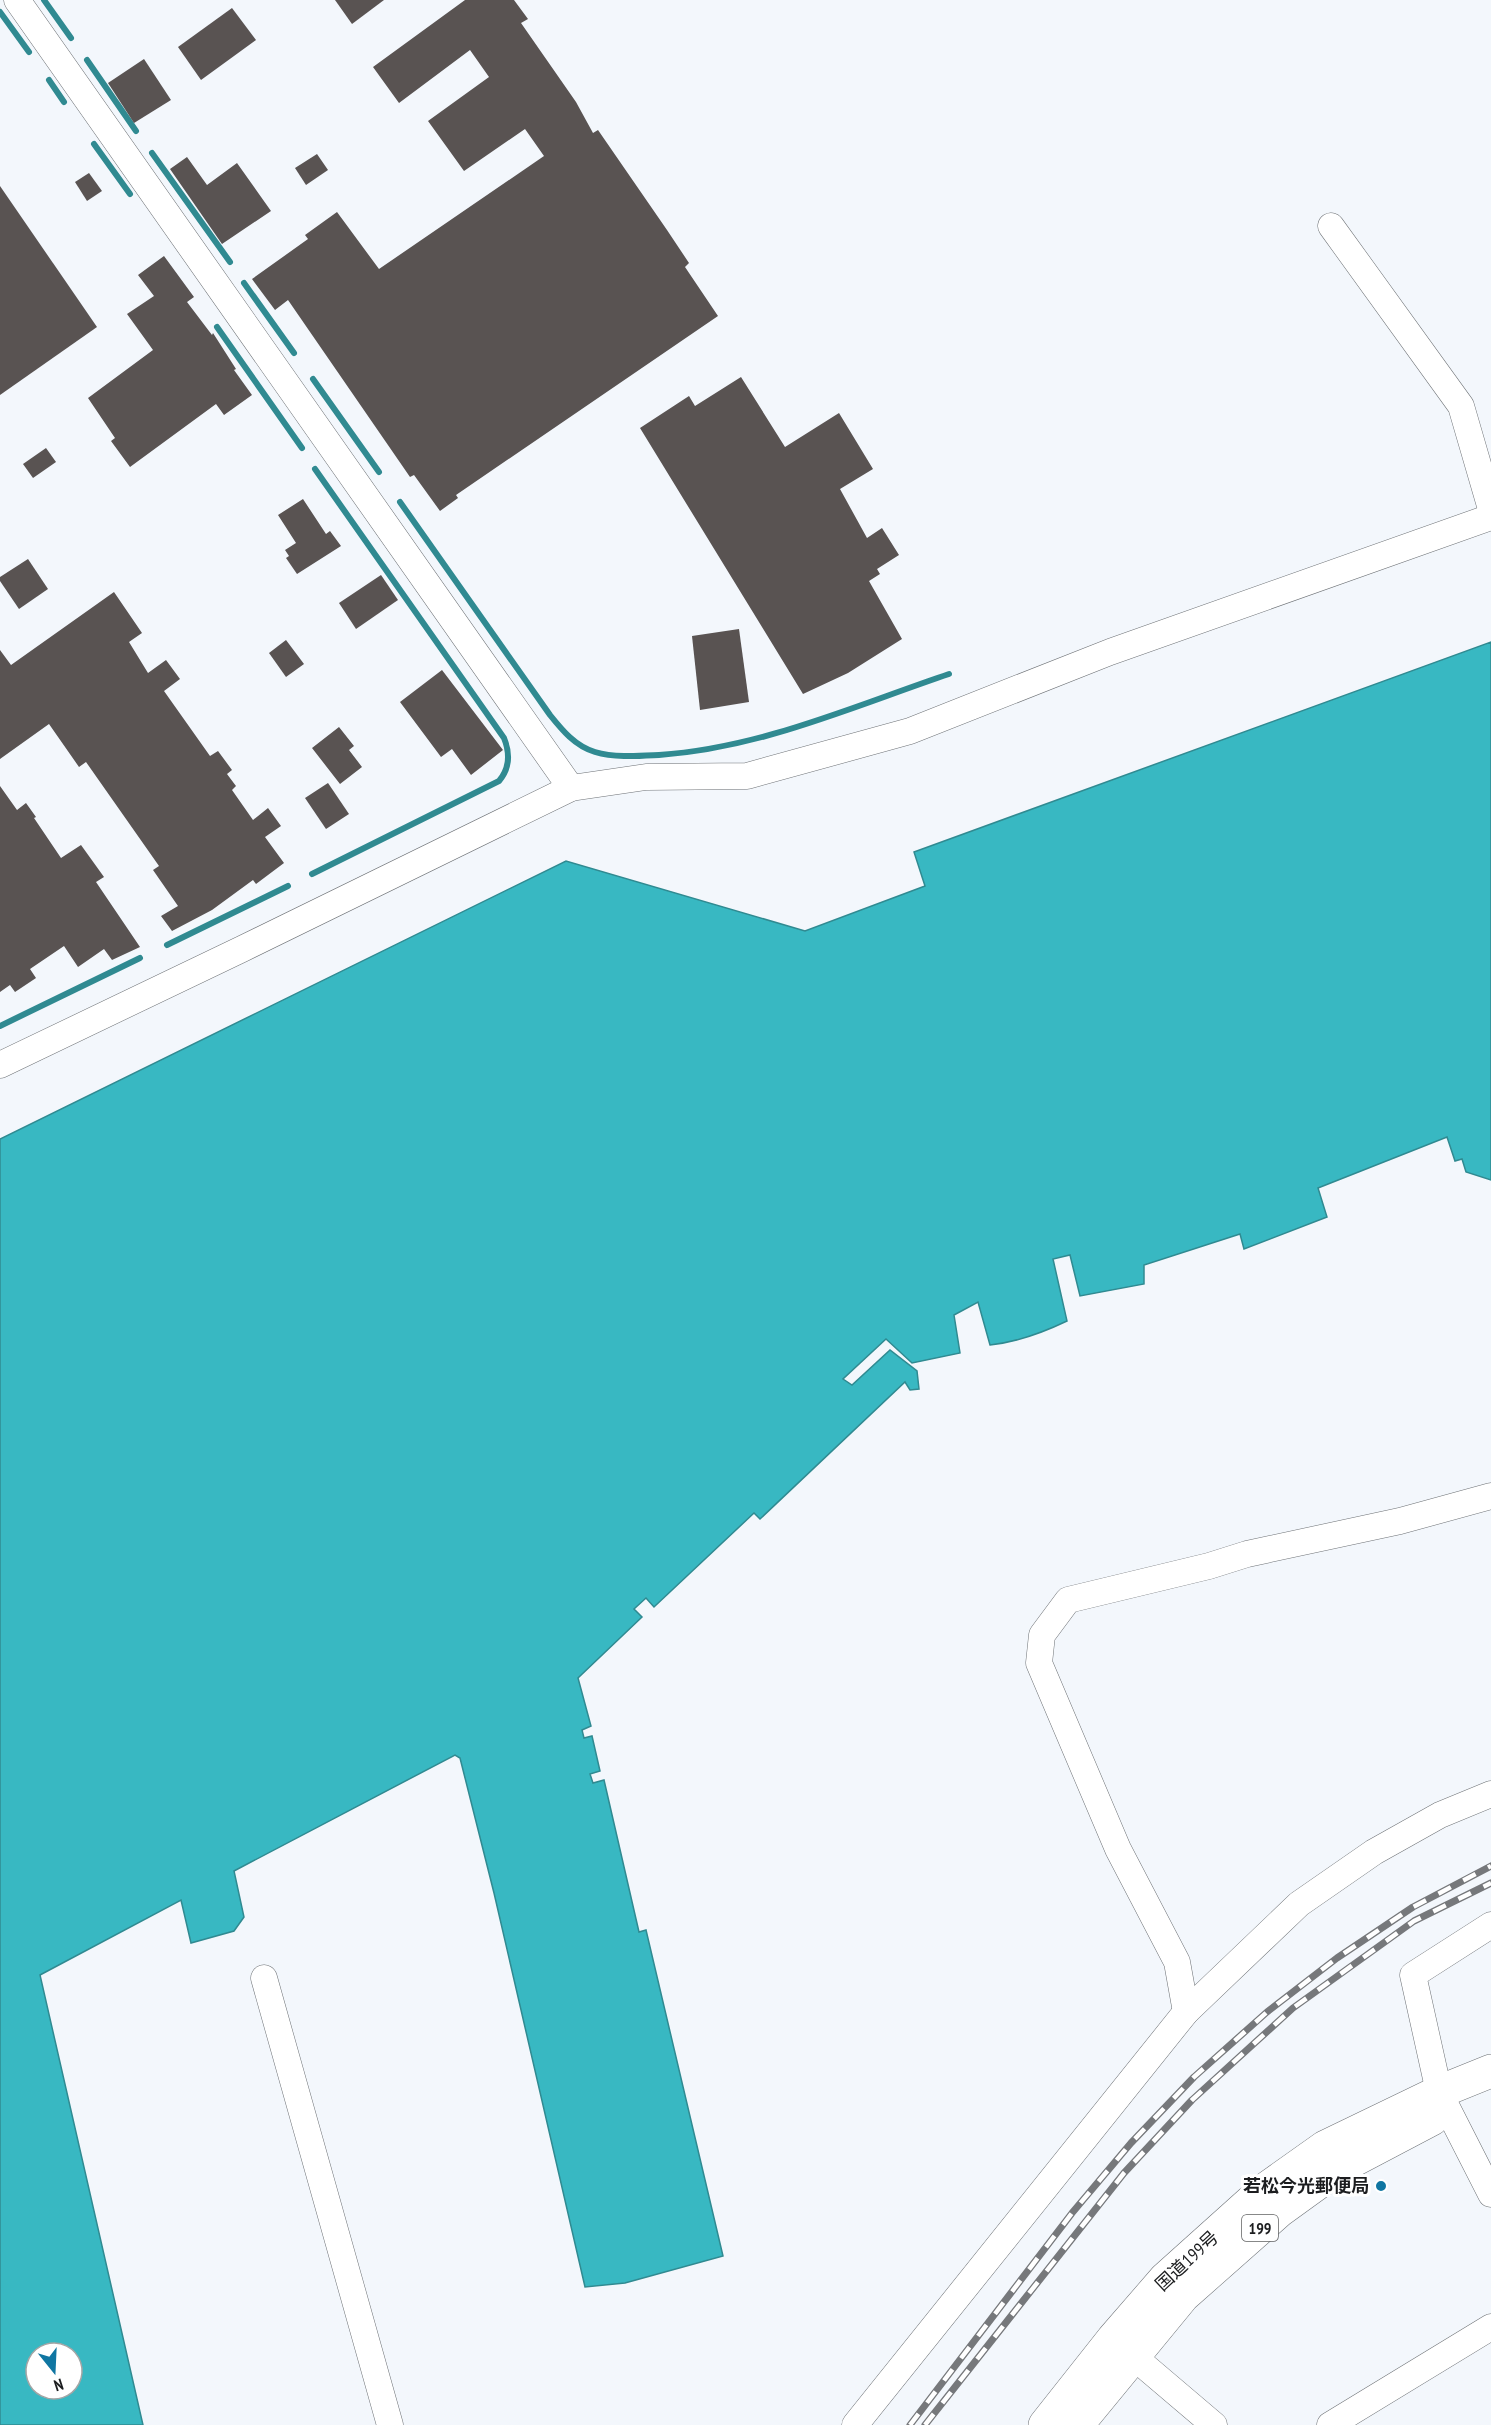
<svg xmlns="http://www.w3.org/2000/svg" width="1491" height="2425" font-family="'PT Sans Narrow','Noto Sans JP',sans-serif">
  <style>
    .water { fill: #38b8c2; stroke: #308a91; stroke-width: 1.5; fill-rule: evenodd }
    .lines { fill: none; stroke-linecap: round; stroke-linejoin: round }
    .stream { stroke: #308a91; stroke-width: 6 }
    .building { fill: #595352 }
    .minor-casing { stroke: #6e7276; stroke-width: 27 }
    .highway-casing { stroke: #6e7276; stroke-width: 34 }
    .minor { stroke: #fff; stroke-width: 26 }
    .highway { stroke: #fff; stroke-width: 33 }
    .rail-casing { stroke: #76787b; stroke-width: 7 }
    .rail { stroke: #fff; stroke-width: 4.5; stroke-dasharray: 14; stroke-linecap: butt }
    .poi-dot { fill: #1076a2; stroke: #fff; stroke-width: 2 }
    .labels { text-anchor: middle; stroke-width: 6; stroke-linejoin: round; paint-order: stroke }
    .shield { fill: #fff; stroke: #606162; stroke-width: 1.5 }
    .shield-label { font-size: 16px; font-weight: bold; fill: #1c1d1f }
    .poi-label { font-size: 18px; font-weight: bold; fill: #1c1d1f; stroke: #fff; text-anchor: end }
    .street-label { font-size: 18px; fill: #1c1d1f; stroke: #fff }
  </style>
  <rect width="100%" height="100%" fill="#f3f7fc"/>
  <path class="water" d="M1491,642V1180L1466,1172L1462,1159L1455,1161L1447,1137L1318,1188L1327,1217L1244,1249L1240,1234L1144,1265V1284L1080,1296L1070,1255L1053,1259L1067,1321C1042,1333 1018,1342 990,1345L978,1302L954,1315L960,1353L912,1363L886,1339L843,1379L852,1385L890,1350L917,1371L919,1389L910,1390L905,1382L760,1519L754,1513L654,1607L646,1598L634,1609L642,1617L578,1678L591,1726L582,1730L584,1738L592,1736L600,1771L590,1774L593,1783L604,1780L639,1932L646,1930L723,2256L625,2283L585,2287L494,1893L460,1758L455,1755L234,1871L244,1917L234,1931L191,1943L181,1900L40,1975L143,2425H0V1139L566,861L805,931L925,886L914,852ZM36,2353H72V2389H36Z"/>
  <g class="lines">
    <g class="stream">
      <path d="M44,0L71,38"/>
      <path d="M0,12L29,52"/>
      <path d="M87,60L136,131"/>
      <path d="M49,80L64,102"/>
      <path d="M94,144L130,194"/>
      <path d="M152,153L230,262"/>
      <path d="M244,283L294,353"/>
      <path d="M217,327L302,448"/>
      <path d="M313,379L379,472"/>
      <path d="M400,502L550,715C562,730 575,746 595,752C615,758 639,756 659,755C761,748 854,706 949,674"/>
      <path d="M312,874L499,781C510,768 510,753 504,738L315,469"/>
      <path d="M167,945L288,886"/>
      <path d="M0,1026L140,958"/>
    </g>
  </g>
  <g class="building">
    <path d="M335,0H384L352,24Z"/>
    <path d="M465,0H514L528,19L521,23L576,102L593,133L598,130L667,230L689,263L685,267L718,316L456,495L458,498L440,511L414,475L410,477L288,300L275,310L252,279L308,239L305,235L337,212L379,269L544,156L525,129L464,171L428,121L489,77L470,50L399,103L373,67Z"/>
    <path d="M232,8L256,40L201,80L178,47Z"/>
    <path d="M144,59L171,100L134,123L108,83Z"/>
    <path d="M317,154L328,170L306,185L295,168Z"/>
    <path d="M187,157L207,185L237,163L271,211L222,244L170,169Z"/>
    <path d="M89,173L102,191L87,201L75,182Z"/>
    <path d="M0,186L97,327L0,395Z"/>
    <path d="M164,256L194,297L187,302L212,335L213,333L236,369L234,370L252,395L224,415L216,404L130,467L111,441L115,438L88,398L153,350L127,314L154,296L138,275Z"/>
    <path d="M741,377L785,447L839,413L873,469L840,489L867,538L882,528L899,555L877,569L880,574L869,581L902,639L848,673L803,694L640,428L689,396L695,406Z"/>
    <path d="M46,448L56,462L33,478L23,464Z"/>
    <path d="M303,499L326,534L330,531L341,546L297,574L286,558L289,556L285,550L296,543L278,515Z"/>
    <path d="M28,559L48,589L19,609L0,581V577Z"/>
    <path d="M381,575L398,600L356,629L339,603Z"/>
    <path d="M114,592L142,633L129,642L148,673L166,660L180,679L164,691L210,756L218,751L232,770L227,774L236,786L232,790L253,820L268,808L281,826L265,837L284,863L256,884L253,880L212,910L172,931L161,916L178,906L153,870L159,866L86,762L79,767L49,724L0,759V650L11,665Z"/>
    <path d="M739,629L749,702L700,710L692,636Z"/>
    <path d="M286,640L304,664L286,677L269,653Z"/>
    <path d="M442,670L503,750L471,775L452,749L441,757L400,702Z"/>
    <path d="M339,727L354,746L349,750L362,767L340,784L312,748Z"/>
    <path d="M328,783L349,814L326,829L305,798Z"/>
    <path d="M0,786L17,810L26,803L36,817L34,818L61,858L81,845L104,877L96,882L140,947L112,960L104,949L78,967L64,946L30,969L36,978L15,992L10,985L0,992Z"/>
  </g>
  <g class="lines">
    <defs>
      <g id="minor">
        <path d="M17,0L571,788"/>
        <path d="M1331,226L1461,406L1491,509"/>
        <path d="M0,1065L242,949L571,788L646,777L747,776L910,731L1110,652L1491,517"/>
        <path d="M1491,1925L1413,1975L1439,2092L1491,2194"/>
        <path d="M264,1978L390,2425"/>
        <path d="M1186,2012L1177,1962L1118,1849L1039,1663L1042,1635L1068,1600L1209,1566L1247,1554L1400,1521L1491,1496"/>
        <path d="M1121,2346L1214,2425"/>
        <path d="M855,2425L1186,2012L1299,1904L1374,1852L1440,1815L1491,1794"/>
        <path d="M1330,2425L1491,2327"/>
      </g>
      <g id="highway">
        <path d="M1045,2425L1113,2339L1165,2279L1263,2191L1325,2147L1439,2092L1491,2071"/>
        <path d="M1077,2425L1183,2296L1279,2211L1337,2169L1432,2119"/>
      </g>
    </defs>
    <use href="#minor" class="minor-casing"/>
    <use href="#highway" class="highway-casing"/>
    <use href="#minor" class="minor"/>
    <use href="#highway" class="highway"/>
    <defs>
      <g id="rail">
        <path d="M910,2425L1072,2213L1131,2143L1194,2077L1267,2012L1337,1958L1413,1907L1491,1866"/>
        <path d="M925,2425L1124,2173L1192,2100L1293,2008L1414,1921L1491,1883"/>
      </g>
    </defs>
    <use href="#rail" class="rail-casing"/>
    <use href="#rail" class="rail"/>
  </g>
  <circle class="poi-dot" cx="1381" cy="2186" r="6"/>
  <g class="labels">
    <rect class="shield" x="1242" y="2215" width="36" height="26" rx="4.5"/>
    <g class="shield-label">
      <text x="1260" y="2234">199</text>
    </g>
    <g class="poi-label">
      <text x="1369" y="2192">若松今光郵便局</text>
    </g>
    <g class="street-label">
      <text transform="translate(1187 2261) rotate(-43)" y="6">国道199号</text>
    </g>
  </g>
  <g transform="translate(54 2371) rotate(162)"><circle r="28" fill="#ffffff" stroke="#a4a5a5" stroke-width="1.5"/>
  <path d="M0-4.5L10 22L0 15L-10 22Z" fill="#1076a2"/>
  <text y="-9" font-size="16" font-weight="bold" text-anchor="middle" fill="#1c1d1f">N</text>
  </g>
</svg>
